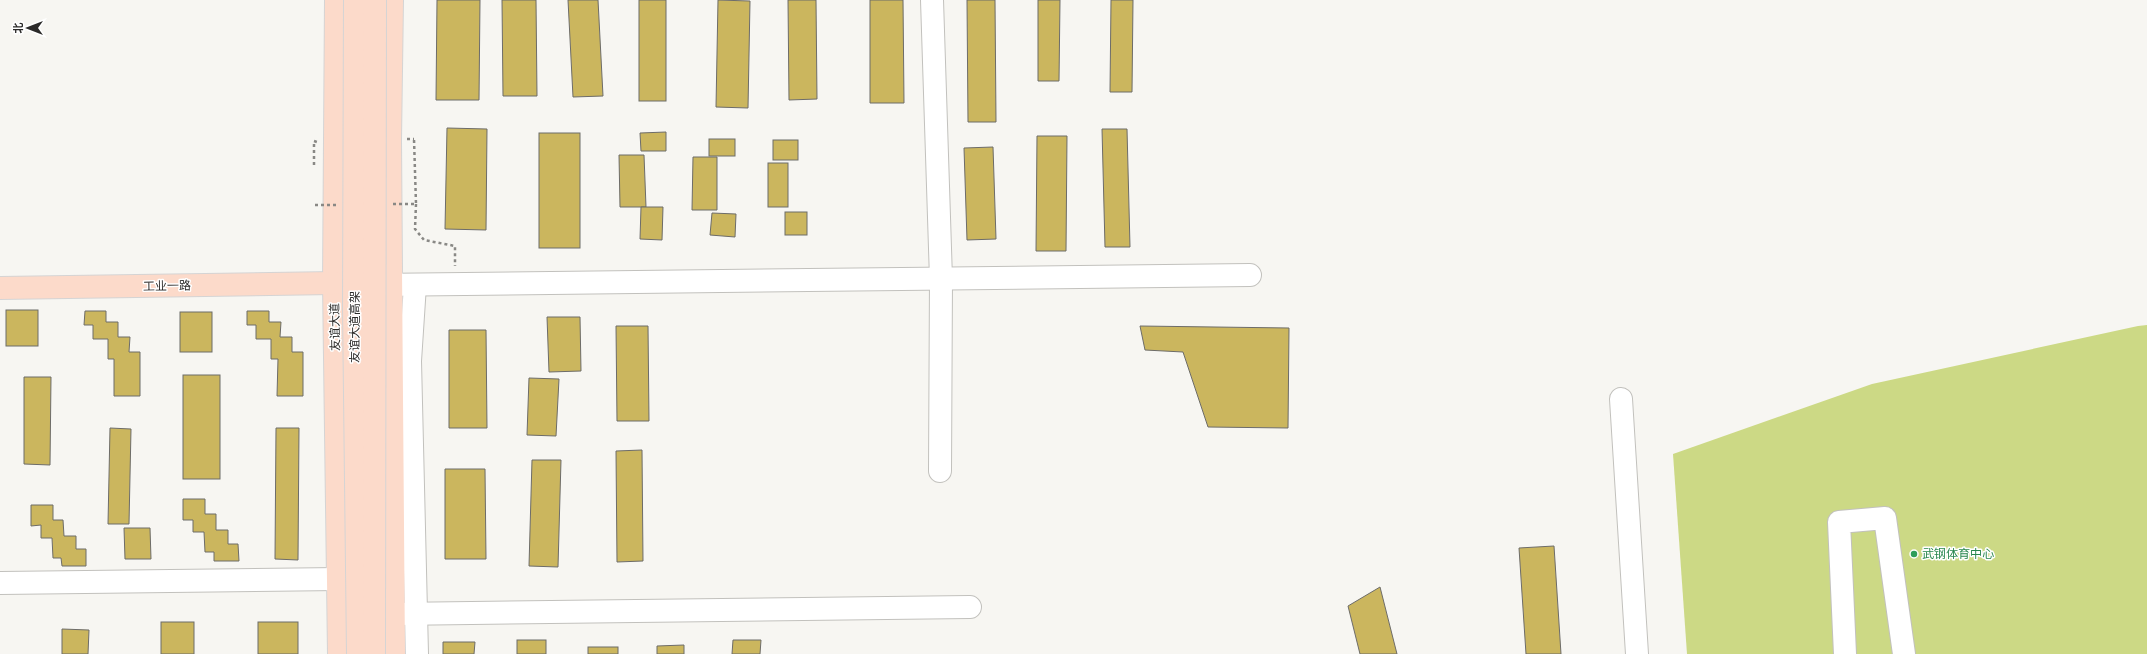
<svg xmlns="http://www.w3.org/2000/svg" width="2147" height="654" font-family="Ubuntu,'Noto Sans SC',sans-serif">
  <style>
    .pitch { fill: #ccd985 }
    .building { fill: #cbb65e; stroke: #6d6c69 }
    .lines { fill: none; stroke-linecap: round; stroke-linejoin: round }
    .minor-casing { stroke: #c2c1bd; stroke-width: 24 }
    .major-casing { stroke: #d5d4d4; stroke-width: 24 }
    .path { stroke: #898885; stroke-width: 2.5; stroke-dasharray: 3 3; stroke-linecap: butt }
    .minor { stroke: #fff; stroke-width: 22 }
    .major { stroke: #fcdaca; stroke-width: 22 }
    .major-bridge-casing { stroke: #d5d4d4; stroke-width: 24; stroke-linecap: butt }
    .path-bridge { stroke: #898885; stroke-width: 2.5; stroke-dasharray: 3 3; stroke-linecap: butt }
    .major-bridge { stroke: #fcdaca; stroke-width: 22 }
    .leisure-dot { fill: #2e9e5b; stroke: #fff; stroke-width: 1.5 }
    .labels { text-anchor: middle; stroke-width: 3; stroke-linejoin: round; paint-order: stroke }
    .street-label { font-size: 12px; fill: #2b2a29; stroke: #fff }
    .leisure-label { font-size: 12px; fill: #27864d; stroke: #fff; text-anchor: start }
  </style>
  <rect width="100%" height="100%" fill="#f7f6f2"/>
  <path class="pitch" d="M2147,325V654H1687L1673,454L1872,384L2138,326Z"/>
  <g class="building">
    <path d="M437,0H480L479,100H436Z"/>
    <path d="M502,0H536L537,96H503Z"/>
    <path d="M568,0H598L603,96L573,97Z"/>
    <rect x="639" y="0" width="27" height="101"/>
    <path d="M718,0L750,1L748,108L716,107Z"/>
    <path d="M788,0H816L817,99L789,100Z"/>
    <path d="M870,0H903L904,103H870Z"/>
    <path d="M967,0H995L996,122H968Z"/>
    <path d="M1038,0H1060L1059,81H1038Z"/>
    <path d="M1111,0H1133L1132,92H1110Z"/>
    <path d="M447,128L487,129L486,230L445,229Z"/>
    <path d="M1102,129H1127L1130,247H1105Z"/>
    <path d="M666,132V151H641L640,133Z"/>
    <rect x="539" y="133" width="41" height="115"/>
    <path d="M1037,136H1067L1066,251H1036Z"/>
    <rect x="709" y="139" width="26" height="17"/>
    <rect x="773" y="140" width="25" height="20"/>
    <path d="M993,147L996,239L967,240L964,148Z"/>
    <path d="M619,155H644L646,207H620Z"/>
    <path d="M693,157H717V210H692Z"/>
    <rect x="768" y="163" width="20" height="44"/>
    <path d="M641,207H663L662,240L640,239Z"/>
    <rect x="785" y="212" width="22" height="23"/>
    <path d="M712,213L736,214L735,237L710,235Z"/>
    <rect x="6" y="310" width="32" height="36"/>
    <path d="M85,311H106V322H118V337H130L129,352H140V396H114V359H108V339H93V325H84Z"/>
    <path d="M247,311H269V322H281L280,337H292V352H303V396H277L278,359H271V339H256V325H247Z"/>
    <rect x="180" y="312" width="32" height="40"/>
    <path d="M547,317H580L581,371L549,372Z"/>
    <path d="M616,326H648L649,421H617Z"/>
    <path d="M1140,326L1289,328L1288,428L1208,427L1183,352L1145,350Z"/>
    <path d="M449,330H486L487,428H449Z"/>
    <rect x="183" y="375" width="37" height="104"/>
    <path d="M24,377H51L50,465L24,464Z"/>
    <path d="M529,378L559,379L556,436L527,435Z"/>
    <path d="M110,428L131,429L129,524H108Z"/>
    <path d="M276,428H299L298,560L275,559Z"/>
    <path d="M642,450L643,561L617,562L616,451Z"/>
    <path d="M532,460H561L558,567L529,566Z"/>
    <path d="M445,469H485L486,559H445Z"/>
    <path d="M183,499H205V514H216V530H228V544H238L239,561H214V552H205L204,532H193V520H183Z"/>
    <path d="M31,505H53V520H63L64,536H76V549H86V566H62L61,558H53L52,538H41V525L31,526Z"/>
    <path d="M124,528H150L151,559H125Z"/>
    <path d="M1554,546L1561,654H1526L1519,548Z"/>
    <path d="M1380,587L1397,654H1360L1348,606Z"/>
    <rect x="161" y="622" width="33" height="32"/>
    <rect x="258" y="622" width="40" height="32"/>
    <path d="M62,629L89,630L88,654H62Z"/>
    <rect x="517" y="640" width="29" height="14"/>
    <path d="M733,640H761L760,654H732Z"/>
    <path d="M443,642H475L474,654H443Z"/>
    <path d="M684,645V654H657V646Z"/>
    <rect x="588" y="647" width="30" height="7"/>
  </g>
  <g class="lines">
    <defs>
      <g id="minor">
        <path d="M932,0L941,279L940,471"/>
        <path d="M373,285L1250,275"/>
        <path d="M415,285L410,361L417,654"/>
        <path d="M1621,399L1637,654"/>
        <path d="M0,583L339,579"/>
        <path d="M394,614L970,607"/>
        <path d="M1845,654L1839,522L1885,518L1904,654"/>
      </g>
      <g id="major">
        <path d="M336,0L334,283L339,654"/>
        <path d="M392,0L390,140L394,654"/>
        <path d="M0,288L334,283"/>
      </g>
    </defs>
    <use href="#minor" class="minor-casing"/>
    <use href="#major" class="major-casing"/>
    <g class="path">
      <path d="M407,139H414"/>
      <path d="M314,165V141L317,142"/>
      <path d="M416,204L415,229L424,240L455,246V266"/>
    </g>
    <use href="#minor" class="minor"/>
    <use href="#major" class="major"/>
    <defs>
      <g id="major-bridge">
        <path d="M355,0L354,308L358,654"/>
        <path d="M374,654L375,0"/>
      </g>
    </defs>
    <use href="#major-bridge" class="major-bridge-casing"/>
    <g class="path-bridge">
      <path d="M393,204H416L414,139"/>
      <path d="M315,205H336"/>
    </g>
    <use href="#major-bridge" class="major-bridge"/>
  </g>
  <circle class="leisure-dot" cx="1914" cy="554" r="4"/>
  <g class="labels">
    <g class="street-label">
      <text transform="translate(167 286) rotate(-1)" y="4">工业一路</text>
      <text transform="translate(335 327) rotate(-91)" y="4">友谊大道</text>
      <text transform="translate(355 327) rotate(-90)" y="4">友谊大道高架</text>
    </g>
    <g class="leisure-label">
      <text x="1922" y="558">武钢体育中心</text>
    </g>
  </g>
  <g transform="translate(28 28) rotate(270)" stroke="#ffffff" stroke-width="3" paint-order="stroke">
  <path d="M0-3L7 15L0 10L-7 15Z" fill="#2b2a29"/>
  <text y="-6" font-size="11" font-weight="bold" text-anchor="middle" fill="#2b2a29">北</text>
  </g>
</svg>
